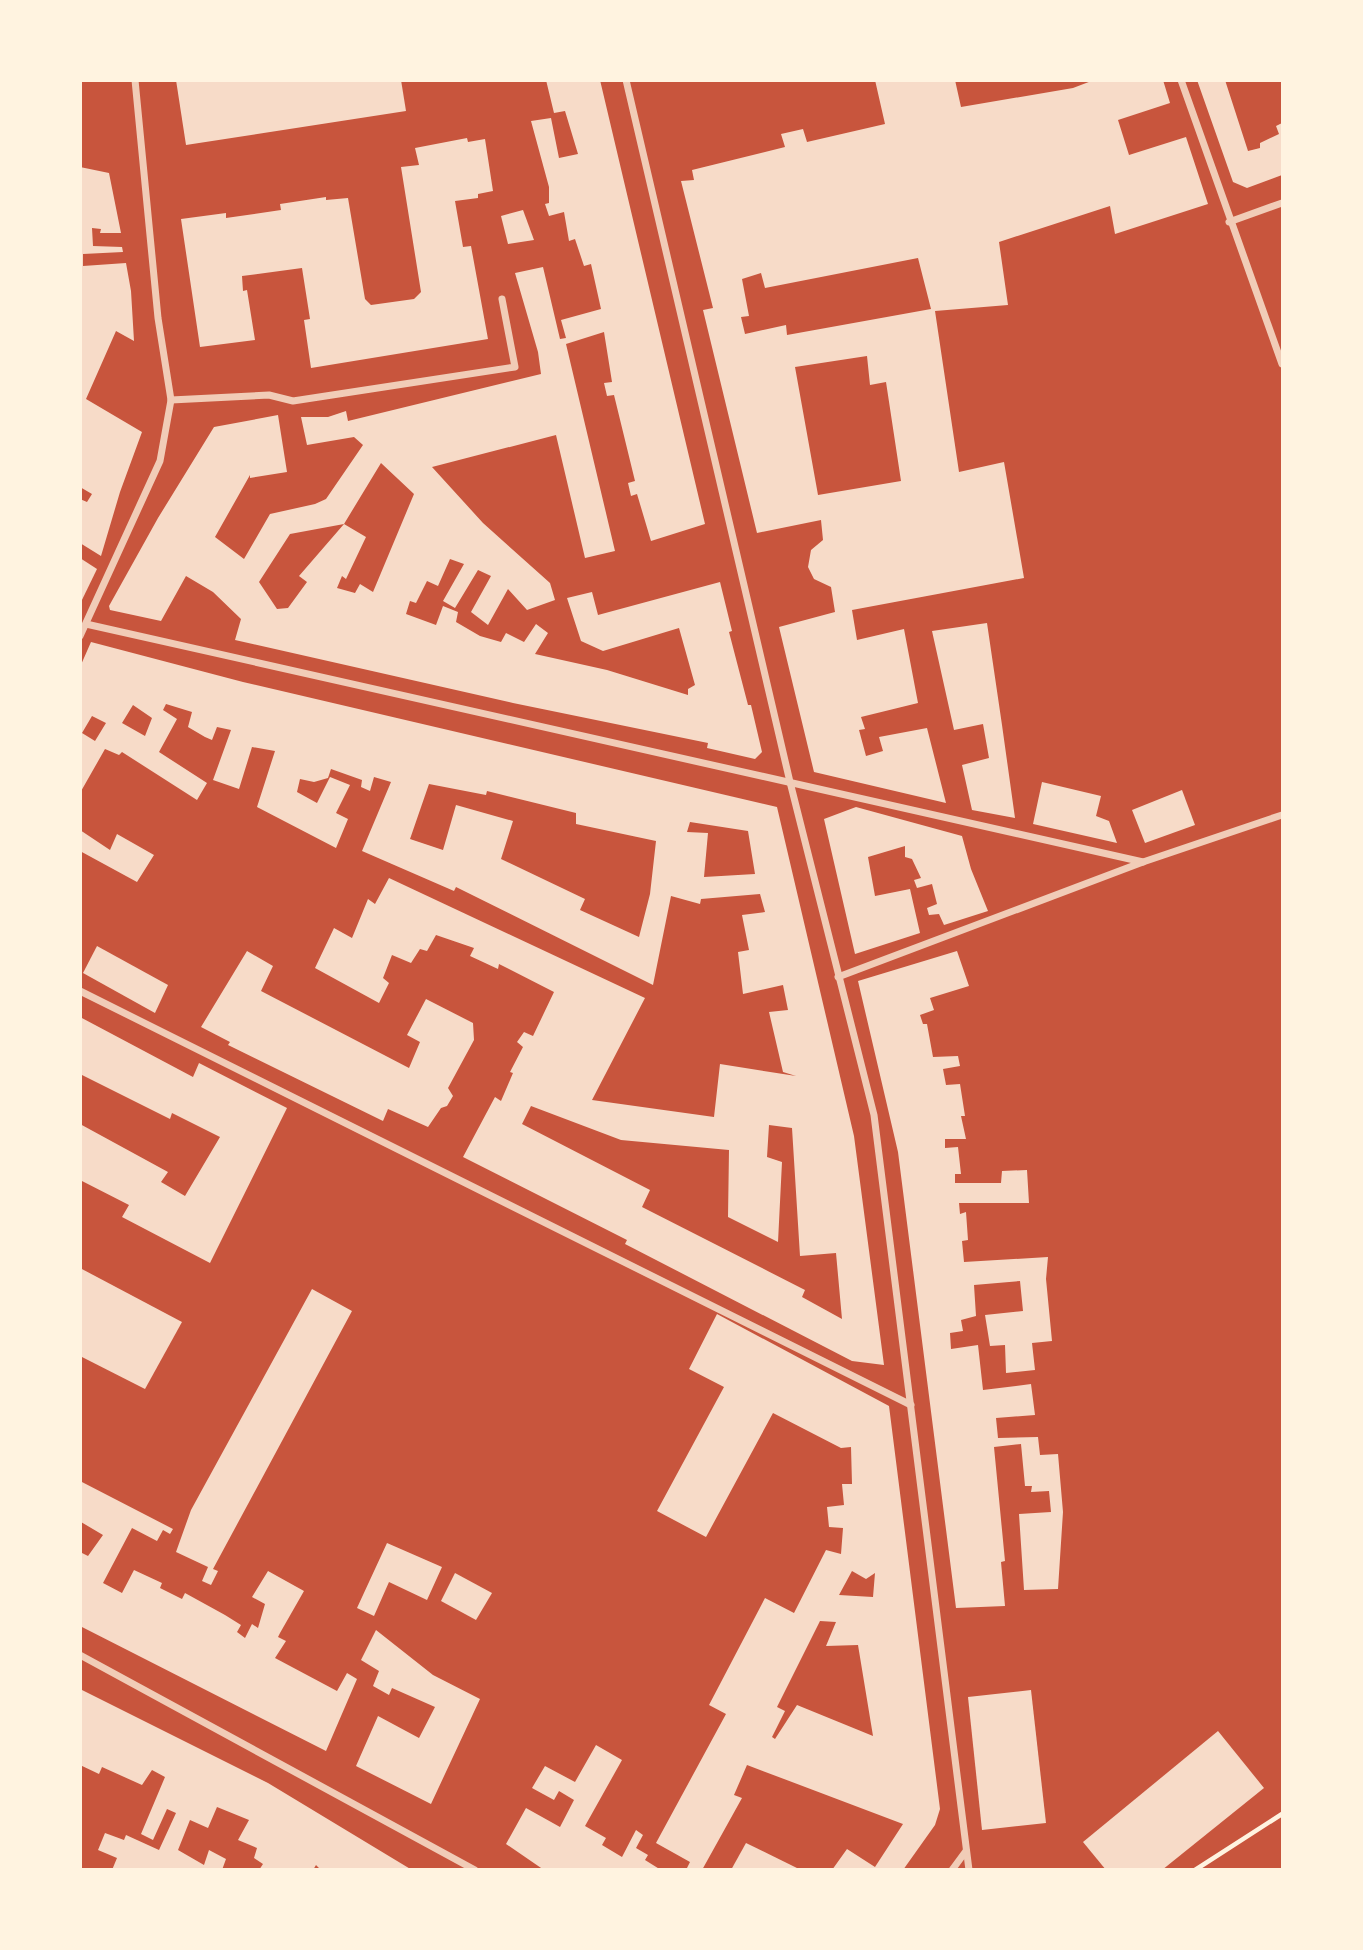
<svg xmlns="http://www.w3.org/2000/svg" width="1363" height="1950" font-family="'Source Sans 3',sans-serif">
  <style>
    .building { fill: #f7dbc8; fill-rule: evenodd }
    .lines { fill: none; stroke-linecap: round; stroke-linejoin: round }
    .path { stroke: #fff3e0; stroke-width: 4.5 }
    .minor { stroke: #f1ccb7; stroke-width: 7 }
  </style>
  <rect width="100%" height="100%" fill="#c8553d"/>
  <g class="building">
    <path d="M176,80H401L406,111L186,145Z"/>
    <path d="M546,80H600L705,524L651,541L637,494L631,496L628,483L635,481L614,395L607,396L604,383L612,382L604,332L566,344L615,551L585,558L556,435L432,467L483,523L550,583L555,600L527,610L508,589L488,625L471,612L491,576L478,570L455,608L443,601L464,564L450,559L438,586L427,581L416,603L410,601L406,614L436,625L443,606L458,612L456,622L480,636L501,642L506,633L524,642L536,624L548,633L535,654L607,670L688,695V689L695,685L679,628L603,651L581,641L567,598L592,592L598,615L720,582L732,631L729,632L748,705H751L762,752L755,759L707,748L708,743L513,703L235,640L241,619L213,592L186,576L161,621L110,610L109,606L158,518L214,427L278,415L287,472L250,478V475L215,537L244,559L270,514L315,504L326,499L363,445L354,437L307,445L301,417H328L346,411L348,421L541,374L538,352L515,273L543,267L560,339L566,338L561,320L601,309L591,264L584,266L575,239L569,241L564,212L549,216L545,204L549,203V187L531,121L551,118L559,158L578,154L565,111L554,113ZM381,463L414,494L373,592L360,584L355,593L337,588L342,576L346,579L366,537L344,524L299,576L307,582L288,608L277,609L259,582L290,534L344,524Z"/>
    <path d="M875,80H955L961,107L1073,88L1094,80H1163L1170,103L1118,120L1129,155L1186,137L1208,204L1115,234L1110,206L999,242L1008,305L935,311L959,472L1004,462L1024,578L852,610L857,640L904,629L918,703L861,717L865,729L859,730L866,756L883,751L879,737L927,728L946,803L814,772L779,627L835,612L831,587L814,579L808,567L811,550L823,540L821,520L757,533L703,310L713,308L681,181L694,180L692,170L785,147L781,134L803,129L807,142L885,124ZM918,258L931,309L787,335L786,325L745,334L741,317L749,316L742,279L761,273L765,288ZM867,356L870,385L886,382L901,481L818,495L795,367Z"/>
    <path d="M1197,80H1225L1248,151L1260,148V143L1279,134L1276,126L1282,123V175L1247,188L1233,182Z"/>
    <path d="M467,138L468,142L485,139L493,191L478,194V198L455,201L463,247L471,246L488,339L311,368L304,320L310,319L302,268L242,276L243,291L247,290L255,340L200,347L181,219L226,213V218L281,210L280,204L326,197V200L348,198L365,299L371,305L414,299L421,292L401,167L419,165L415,148Z"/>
    <path d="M80,167L109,173L121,233H100L101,229L92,228L93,246L122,247L123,252L83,254V266L126,263L131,291L134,341L116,331L86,399L142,432L120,492L101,556L80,543V499L87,502L92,494L80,487Z"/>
    <path d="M523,210L534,240L508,244L501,216Z"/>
    <path d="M80,558L97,569L80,604Z"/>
    <path d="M987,623L1002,725L1015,818L972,810L962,765L989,758L983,724L954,730L932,631Z"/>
    <path d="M91,642L243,682L777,807L854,1136L884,1365L852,1361L625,1244L627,1240L463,1157L495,1097L501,1101L513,1073L510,1072L523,1047L517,1042L524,1032L533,1036L554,992L499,964L498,969L470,956L474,948L436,935L427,951L420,949L411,963L392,955L383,978L389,983L379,1003L315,968L334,928L352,938L368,899L375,904L389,878L645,998L592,1100L714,1117L720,1064L796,1076L783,1072L769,1012L788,1010L783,985L743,994L738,952L749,950L742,915L765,912L760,894L701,899L700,904L671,896L653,985L456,887L454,891L362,851L391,782L374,777L370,791L361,787L362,780L331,769L328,778L314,782L300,779L297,792L317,803L330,777L350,785L336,813L348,819L336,848L257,807L275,751L252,747L239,789L213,780L231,730L217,727L212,740L205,737L188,727L192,712L166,704L163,710L177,719L159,752L207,783L197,800L122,752L119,755L105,749L80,793V667ZM133,705L152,718L145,736L122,723ZM92,716L106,723L95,741L82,733ZM429,784L486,795L487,791L576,813V824L656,841L650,894L639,937L580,910L585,899L501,859L513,821L456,805L443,850L410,839ZM690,822L748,831L755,874L704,877L708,833L687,832ZM531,1106L621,1140L729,1150L728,1217L778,1242L782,1162L767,1157L769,1125L792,1128L800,1256L836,1253L842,1319L802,1297L805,1290L642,1207L650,1190L522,1124Z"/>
    <path d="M1042,782L1101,796L1096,816L1109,821L1117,843L1033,824Z"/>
    <path d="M1182,790L1195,825L1145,843L1132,810Z"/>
    <path d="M856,807L962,836L971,869L988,911L944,925L939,914L929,915L927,908L937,904L932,884L917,888L914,880L921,878L912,859L905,857V846L868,857L875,896L910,889L920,933L855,954L824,819Z"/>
    <path d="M80,830L110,850L117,834L154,855L137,882L80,851Z"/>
    <path d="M97,946L168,985L155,1013L83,973Z"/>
    <path d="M247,951L273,966L261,991L409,1068L420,1042L407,1035L426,999L473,1023L474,1040L448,1088L453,1096L447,1106L441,1108L428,1127L388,1109L383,1121L228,1045L230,1042L201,1027Z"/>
    <path d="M957,951L969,986L930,998L934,1010L920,1015L923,1024H927L933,1057L958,1056L960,1066L943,1069L946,1085L960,1084L965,1116H961L966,1139H945V1148L958,1147L961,1174H955V1183H1001L1002,1171L1027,1170L1029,1203H959L960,1214L966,1212L968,1240L962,1241L964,1262L1048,1257L1046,1279L1052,1341L1032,1343L1035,1370L1006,1373L1005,1345L990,1346L985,1315L1023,1311L1020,1281L974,1285L976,1316L961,1320L963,1331L950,1333L951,1349L978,1345L983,1390L1031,1384L1035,1415L996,1418L998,1438L1038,1437L1040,1455L1058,1454L1063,1512L1058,1589L1024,1590L1019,1514L1051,1512L1049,1491L1031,1492L1032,1486H1025L1021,1444L994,1447L1005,1561L1001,1562L1005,1606L956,1608L898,1152L858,981Z"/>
    <path d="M80,1017L193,1077L199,1063L287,1108L210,1263L122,1217L129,1205L80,1180V1124L168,1172L161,1182L185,1196L220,1137L172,1113L170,1119L80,1074Z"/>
    <path d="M80,1268L182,1322L145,1389L80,1356Z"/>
    <path d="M312,1289L352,1311L213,1569L218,1571L211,1585L202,1581L208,1567L176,1552L191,1510Z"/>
    <path d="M717,1314L889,1406L940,1809L935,1825L903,1870H832L847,1849L875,1867L903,1824L747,1765L734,1795L742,1798L702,1870H686L690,1862L656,1843L726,1714L709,1705L765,1598L794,1613L826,1550L841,1554L843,1528L829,1527L827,1507L844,1505L842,1484H852L851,1447L841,1448L773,1413L706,1537L657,1511L724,1387L689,1369ZM852,1571L866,1579L875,1573L873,1597L839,1595ZM820,1621L836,1622L826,1646L858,1645L873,1736L797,1705L775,1739L772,1737L785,1711L777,1707Z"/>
    <path d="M80,1481L173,1529L170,1534L163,1530L157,1541L132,1528L103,1583L122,1593L134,1570L162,1583L160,1588L182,1599L185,1593L225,1615L241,1625L237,1632L245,1638L252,1624L258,1628L265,1604L252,1597L268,1571L304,1591L280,1633L278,1637L286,1641L275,1658L337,1691L347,1673L357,1679L326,1751L80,1626V1552L88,1556L103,1535L81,1522Z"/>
    <path d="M387,1543L442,1567L427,1600L389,1582L374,1616L357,1608Z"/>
    <path d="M455,1573L492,1593L476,1620L441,1601Z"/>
    <path d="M376,1630L433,1675L480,1699L431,1804L356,1766L378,1716L419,1738L435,1707L392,1688L389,1695L373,1686L379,1671L361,1660Z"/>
    <path d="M80,1689L268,1783L412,1870H321L316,1865L313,1870H259L263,1864L254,1858L257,1848L238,1840L249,1820L217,1807L208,1828L190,1820L178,1850L204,1865L209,1850L226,1859L222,1870H112L117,1858L98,1850L105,1833L124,1840L126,1835L159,1850L176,1813L167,1809L153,1840L141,1834L165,1777L152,1770L142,1785L102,1767L99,1774L80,1765Z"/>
    <path d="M1031,1690L1046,1823L982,1830L968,1697Z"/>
    <path d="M1218,1731L1264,1788L1162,1870H1106L1083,1842Z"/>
    <path d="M596,1745L622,1760L585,1826L606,1838L602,1845L622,1857L636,1830L643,1835L636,1848L648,1855L645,1860L661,1870H544L506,1844L526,1808L560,1827L574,1800L559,1791L554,1800L532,1788L545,1766L575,1782Z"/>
    <path d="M746,1843L801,1870H731Z"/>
  </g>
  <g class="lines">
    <path class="path" d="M1195,1870L1282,1814"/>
    <g class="minor">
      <path d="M626,80L790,782L874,1115L969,1870"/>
      <path d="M1181,80L1282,364"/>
      <path d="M1229,222L1282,203"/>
      <path d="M171,400L269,395L293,401L515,367L502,299"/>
      <path d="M86,624L1143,862"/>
      <path d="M80,636L160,461L171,400L158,318L135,80"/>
      <path d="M838,977L1143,862L1282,815"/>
      <path d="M80,991L911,1405"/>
      <path d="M80,1655L475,1870"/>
      <path d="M952,1870L966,1851"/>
    </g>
  </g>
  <rect width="1363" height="1950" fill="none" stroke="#fff3e0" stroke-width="164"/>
</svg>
